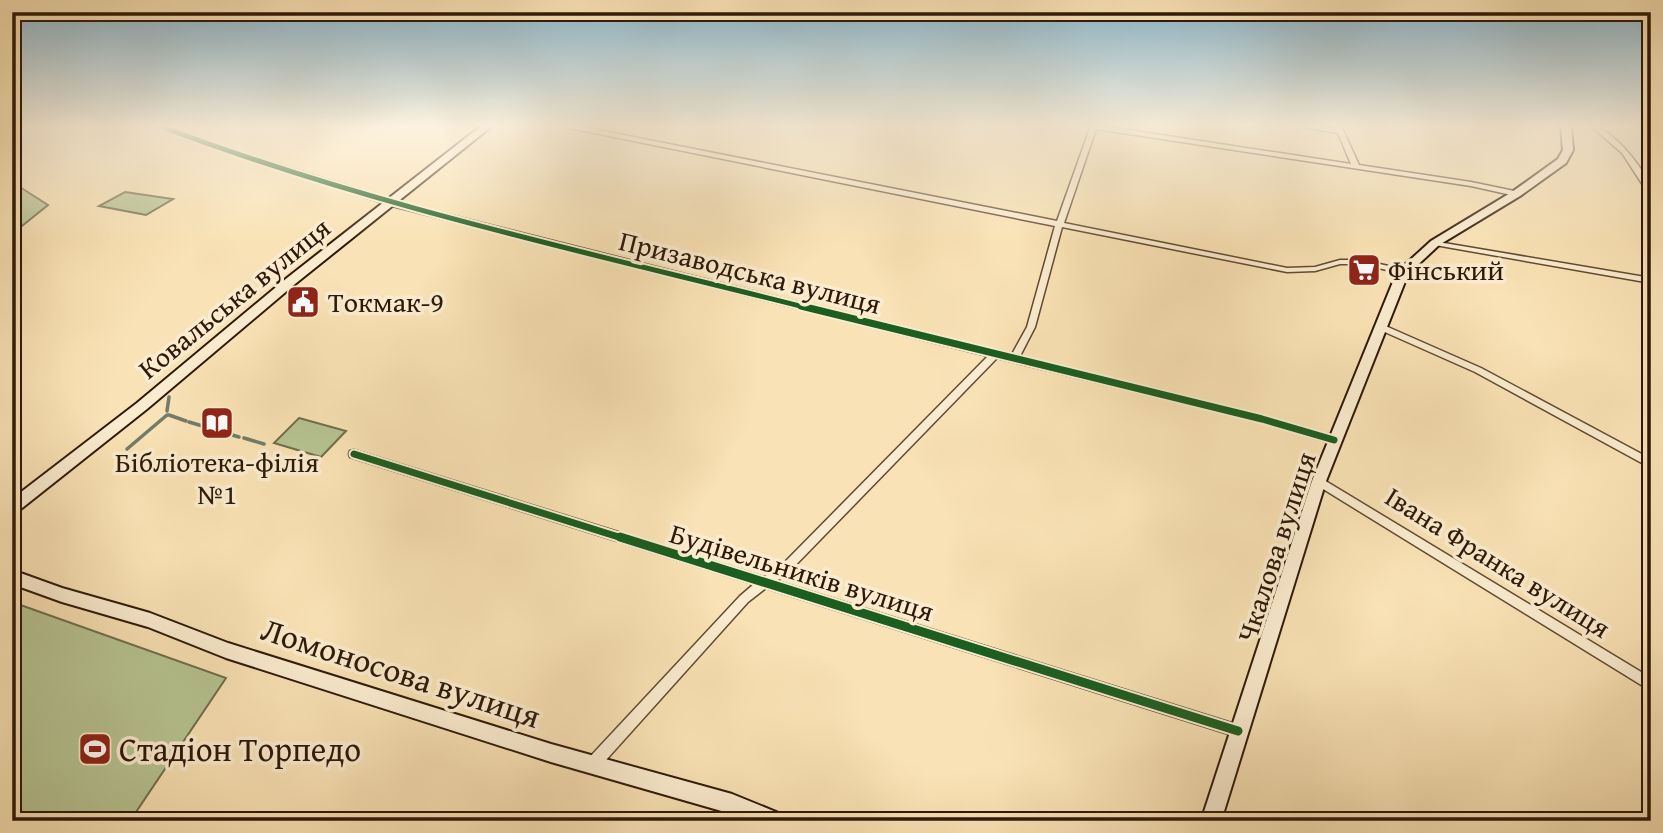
<svg xmlns="http://www.w3.org/2000/svg" width="1663" height="833" font-family="'Gentium Book Plus',serif">
  <style>
    .green { fill: #b7c493; stroke: #726e4e; stroke-width: 2 }
    .lines { fill: none; stroke-linecap: round; stroke-linejoin: round }
    .stream { stroke: #717c6a; stroke-width: 3.5 }
    .street-casing { stroke: #614b33; stroke-width: 3 }
    .secondary-casing { stroke: #2e1908; stroke-width: 4 }
    .street { fill: #fbeccf; fill-rule: evenodd }
    .secondary { fill: #fbeccf; fill-rule: evenodd }
    .cycleway-far2-casing { stroke: #fbeccf; stroke-width: 9 }
    .cycleway-far1-casing { stroke: #fbeccf; stroke-width: 11 }
    .cycleway-casing { stroke: #fbeccf; stroke-width: 13 }
    .cycleway-far2 { stroke: #1b5e20; stroke-width: 5 }
    .cycleway-far1 { stroke: #1b5e20; stroke-width: 7 }
    .cycleway { stroke: #1b5e20; stroke-width: 9 }
    .labels { text-anchor: middle; stroke-width: 7; stroke-linejoin: round; paint-order: stroke }
    .poi-label { font-size: 28px; fill: #2e1908; stroke: #fbeccf; text-anchor: start }
    .street-label { font-size: 28px; fill: #2e1908; stroke: #fbeccf }
    .near-street-label { font-size: 33px; fill: #2e1908; stroke: #fbeccf }
    .near-poi-label { font-size: 33px; fill: #2e1908; stroke: #fbeccf; text-anchor: start }
  </style>
  <rect width="100%" height="100%" fill="#f9e2b5"/>
  <filter id="stains"><feTurbulence type="fractalNoise" baseFrequency=".00286" numOctaves="4"/><feColorMatrix values="0 0 0 0 .2 0 0 0 0 .09 0 0 0 0 .02 0 0 0 .5 -.17"/></filter>
  <radialGradient id="worn" r=".72"><stop offset=".6" stop-color="#630" stop-opacity="0"/><stop offset="1" stop-color="#630" stop-opacity=".3"/></radialGradient>
  <g class="green">
    <path d="M12,182L48,205L12,234Z"/>
    <path d="M125,192L173,199L146,215L99,206Z"/>
    <path d="M299,418L346,431L321,457L274,443Z"/>
    <path d="M12,602L226,678L130,821H12Z"/>
  </g>
  <g class="lines">
    <g class="stream">
      <path d="M167,411L169,397"/>
      <path d="M169,415L186,421"/>
      <path d="M189,422L239,437"/>
      <path d="M244,438L264,444"/>
      <path d="M127,449L167,415"/>
    </g>
    <defs>
      <g id="street">
        <path d="M157,126H166L209,143L402,203L1011,356L1027,327L1055,226L569,128L566,126H578L1057,221L1090,128L1088,126H1103L1351,164L1338,133L1306,128L1303,126H1318L1336,128L1335,126H1341L1359,165L1471,182L1519,192L1520,194L1516,196L1471,186L1096,129L1064,223L1287,268L1315,267L1340,260H1362L1406,270L1407,272L1403,274L1362,264H1340L1315,271L1287,272L1062,227L1035,327L1019,358L1262,416L1337,437L1339,440L1337,443L1334,444L1262,422L997,358L785,576L776,581L1238,725L1243,727L1244,731L1243,735L1238,737L766,588L748,602L597,770L592,771L587,770L585,765L587,760L740,596L754,584L350,457L349,454L350,451L354,450L763,577L777,570L988,356L396,207L205,145Z"/>
        <path d="M1591,126C1610,126 1651,174 1651,193H1648L1622,153Z"/>
        <path d="M1432,241L1651,278V283L1435,245H1432Z"/>
        <path d="M1381,324L1481,368L1651,459V468L1475,372L1378,329L1377,327Z"/>
        <path d="M1319,477L1651,678V691L1315,484L1314,481L1315,478Z"/>
      </g>
      <g id="secondary">
        <path d="M481,126H492L295,284L147,409L17,512L12,514V499L137,403L287,278Z"/>
        <path d="M1561,126H1571L1573,150L1566,163L1520,196L1439,245L1408,274L1326,481L1221,821H1201L1312,481L1397,272L1431,241L1512,192L1558,159L1563,150Z"/>
        <path d="M12,570L62,588L150,613L228,643L551,744L732,794L781,814L784,821H749L732,814L551,762L226,658L148,627L62,602L12,584Z"/>
      </g>
    </defs>
    <use href="#street" class="street-casing"/>
    <use href="#secondary" class="secondary-casing"/>
    <use href="#street" class="street"/>
    <use href="#secondary" class="secondary"/>
    <defs>
      <path id="cycleway-far2" d="M160,126C370,206 591,253 808,308"/>
      <g id="cycleway-far1">
        <path d="M801,306L1262,419L1334,440"/>
        <path d="M354,454L625,539"/>
      </g>
      <path id="cycleway" d="M620,537L1238,731"/>
    </defs>
    <use href="#cycleway-far2" class="cycleway-far2-casing"/>
    <use href="#cycleway-far1" class="cycleway-far1-casing"/>
    <use href="#cycleway" class="cycleway-casing"/>
    <use href="#cycleway-far2" class="cycleway-far2"/>
    <use href="#cycleway-far1" class="cycleway-far1"/>
    <use href="#cycleway" class="cycleway"/>
  </g>
  <linearGradient id="sky" x2="0" y2="1"><stop stop-color="#8ab8d0"/><stop offset="0.52" stop-color="#fcf2de"/><stop offset="1" stop-color="#fcf2de" stop-opacity="0"/></linearGradient>
  <rect width="1663" height="242" fill="url(#sky)"/>
  <defs>
    <symbol id="supermarket-square" viewBox="-11 -11 22 22"><rect x="-9" y="-9" width="18" height="18" rx="4" fill="#8f2418" stroke="#fbeccf"/><path d="M-6-5.5h2.5l.6 2H6L4.5 2H-2.5L-4.4-4H-6ZM-1.5 3.2a1.3 1.3 0 1 0 .1 0ZM3 3.2a1.3 1.3 0 1 0 .1 0Z" fill="#fff"/></symbol>
    <symbol id="civic-square" viewBox="-11 -11 22 22"><rect x="-9" y="-9" width="18" height="18" rx="4" fill="#8f2418" stroke="#fbeccf"/><path d="M-.6-6.5H3V-4.5H.6V-3L4-1V1h2V6H-6V1h2V-1L-.6-3ZM-1.2 2.5V6h2.4V2.5Z" fill="#fff"/></symbol>
    <symbol id="library-square" viewBox="-11 -11 22 22"><rect x="-9" y="-9" width="18" height="18" rx="4" fill="#8f2418" stroke="#fbeccf"/><path d="M-6-4Q-3-5.5-.7-3.5V5Q-3 3-6 4ZM6-4Q3-5.5 .7-3.5V5Q3 3 6 4Z" fill="#fff"/></symbol>
    <symbol id="stadium-square" viewBox="-11 -11 22 22"><rect x="-9" y="-9" width="18" height="18" rx="4" fill="#8f2418" stroke="#fbeccf"/><path d="M0-5a6.5 5 0 1 0 0 10a6.5 5 0 1 0 0-10ZM-3.5-1.8h7v3.6h-7Z" fill="#fff"/></symbol>
  </defs>
  <g fill-rule="evenodd">
    <use href="#supermarket-square" x="1345" y="251" width="38" height="38"/>
    <use href="#civic-square" x="284" y="283" width="38" height="38"/>
    <use href="#library-square" x="198" y="404" width="38" height="38"/>
    <use href="#stadium-square" x="76" y="730" width="38" height="38"/>
  </g>
  <g class="labels">
    <g class="poi-label">
      <text x="1388" y="280">Фінський</text>
      <text x="328" y="312">Токмак-9</text>
      <text x="217" y="472" text-anchor="middle">Бібліотека-філія<tspan x="217" dy="32">№1</tspan></text>
    </g>
    <g class="street-label">
      <text transform="translate(750 272) rotate(14)" y="10">Призаводська вулиця</text>
      <text transform="translate(234 298) rotate(-39)" y="10">Ковальська вулиця</text>
      <text transform="translate(1276 547) rotate(-72)" y="10">Чкалова вулиця</text>
      <text transform="translate(1498 562) rotate(32)" y="10">Івана Франка вулиця</text>
      <text transform="translate(802 572) rotate(17)" y="10">Будівельників вулиця</text>
    </g>
    <g class="near-street-label">
      <text transform="translate(401 672) rotate(18)" y="12">Ломоносова вулиця</text>
    </g>
    <g class="near-poi-label">
      <text x="119" y="761">Стадіон Торпедо</text>
    </g>
  </g>
  <rect width="1663" height="833" fill="none" stroke="#f9e2b5" stroke-width="42"/>
  <rect x="14" y="14" width="1635" height="805" fill="none" stroke="#2e1908" stroke-width="3.5"/>
  <rect x="21" y="21" width="1621" height="791" fill="none" stroke="#2e1908" stroke-width="2"/>
  <rect width="100%" height="100%" filter="url(#stains)"/>
  <rect width="100%" height="100%" fill="url(#worn)"/>
</svg>
